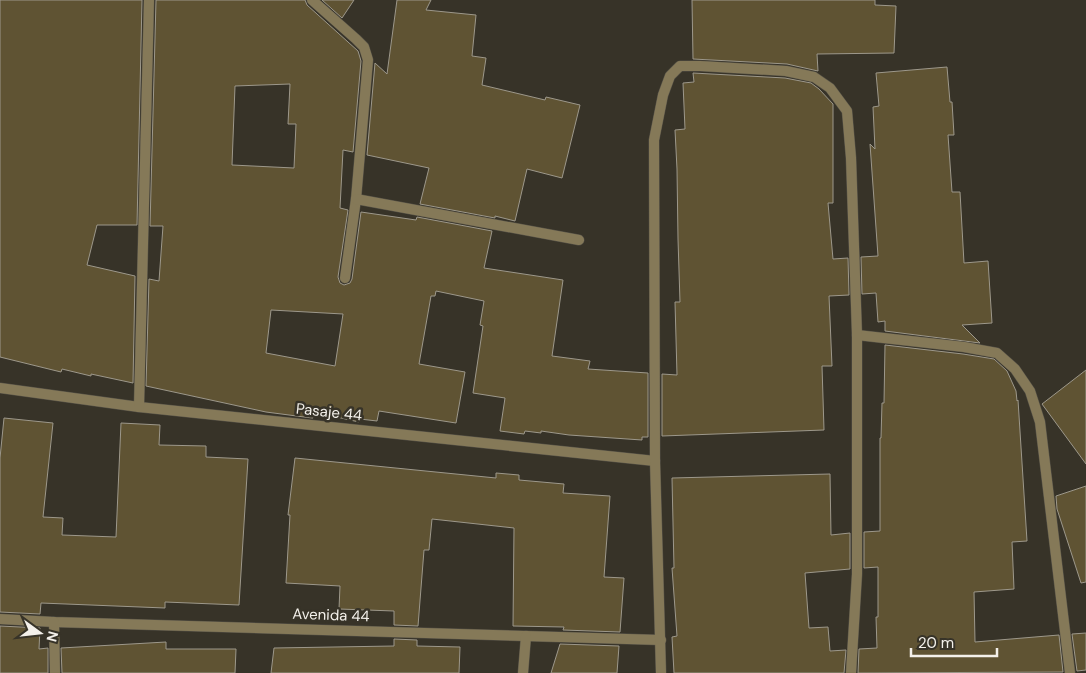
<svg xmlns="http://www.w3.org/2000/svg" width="1086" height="673" font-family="'DM Sans',sans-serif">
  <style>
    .building { fill: #5f5333; stroke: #9d988b; fill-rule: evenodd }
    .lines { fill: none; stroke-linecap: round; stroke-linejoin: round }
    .minor-casing { stroke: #555147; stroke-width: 11 }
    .minor { stroke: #857958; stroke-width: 10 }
    .labels { text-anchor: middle; stroke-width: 5; stroke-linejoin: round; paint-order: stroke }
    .street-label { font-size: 15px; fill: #f3f0ea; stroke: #373328 }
  </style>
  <rect width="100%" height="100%" fill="#373328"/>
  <g class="building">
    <path d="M0,0H142L137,225H97L87,265L135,276L133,383L91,374V376L62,369L61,372L0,357Z"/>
    <path d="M156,0H305L307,5L358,51L361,61L353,152L343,150L340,208L348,210L338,277L340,283L344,285L350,283L352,279L361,212L416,220L417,217L492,231L484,268L563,280L552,356L590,361L588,369L648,373V437H642V440L569,435L541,431V433L525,431L524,434L500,431L505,398L473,393L483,326L480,325L484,301L436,291L435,296H431L419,364L465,372L456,423L379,411L377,421L360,419L359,422L314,412L313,418H312L266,412L146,386L149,279L159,281L163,226H150ZM290,84L288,124H296L294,168L232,165L235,86ZM271,310L343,314L335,366L266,353Z"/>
    <path d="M322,0H354L342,18Z"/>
    <path d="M397,0H431L426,10L476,15L472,56L486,58L482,85L545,100L546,97L580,105L562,178L527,169L515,221L495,216V218L420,204L429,168L367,155L375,63L387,74Z"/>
    <path d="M692,0H875V5L896,6L894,53L817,54L818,71L787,64L693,59Z"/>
    <path d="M947,67L950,102H952L954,135H948L952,192H960L964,263L988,261L992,323L962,325L980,343L885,331V321L878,322L876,293L862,294L861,257L878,256L870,144L875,149L873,107L879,106L876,73Z"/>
    <path d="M693,73L785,78L811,83L819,89L833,104V203H828L833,259L848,258L849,295L829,296L832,366H822L824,430L662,436V374L677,375L675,302H680L678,239L677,169L675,130L685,129L683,83L694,82Z"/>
    <path d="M885,345L963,354L994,359L1007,371L1016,391L1017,401L1018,400L1027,541L1012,542L1014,589L974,592L975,642L1059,635L1063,672L858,673L859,649L877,648L876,617H878V567L864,568V532L880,531V438H881L882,403H884Z"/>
    <path d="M1086,370V464L1042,404Z"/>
    <path d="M4,418L53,423L43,517L63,518L62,535L116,537L121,423L160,425L159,445L206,446V457L248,459L239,605L165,602V608L41,603L40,614L0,612V458Z"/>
    <path d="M295,458L496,478V473L519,475V480L564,484L563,493L610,496L604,577L624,578L620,632L563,630L564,627L513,626L514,528L432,519L429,550H424L418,626L394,625V611L339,609L340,586L286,583L290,515H288Z"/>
    <path d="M830,474L831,535L850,533V569L805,573L809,628L828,627L830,651L846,650L844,673H674L672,637L677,636L672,568H674L672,478Z"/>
    <path d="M1086,486V582L1081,583L1057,509L1056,496Z"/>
    <path d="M0,626L40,628L39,649L48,648V673H0Z"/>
    <path d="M1086,633V670L1077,671L1072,634Z"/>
    <path d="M394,639L417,640V646L460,647L459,673H271L274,648L394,646Z"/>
    <path d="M166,642V649H236L235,673H62L61,648Z"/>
    <path d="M560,644L619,646L617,673H551Z"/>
  </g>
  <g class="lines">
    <defs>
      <g id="minor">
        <path d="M312,0L356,39L364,47L368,60L356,199L345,278"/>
        <path d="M356,199L579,240"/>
        <path d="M857,335L964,347L997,353L1015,369L1030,391L1040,422L1070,673"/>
        <path d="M0,388L139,407L655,461"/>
        <path d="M139,407L149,0"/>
        <path d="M0,619L54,622L661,640"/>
        <path d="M54,622L55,673"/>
        <path d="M523,673L526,636"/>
        <path d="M661,673L655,461L654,140L663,95L670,76L680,66H700L786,71L814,77L830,88L847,111L851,158L857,335V574L851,673"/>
      </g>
    </defs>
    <use href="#minor" class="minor-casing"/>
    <use href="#minor" class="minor"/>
  </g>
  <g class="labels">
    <g class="street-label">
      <text transform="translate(329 412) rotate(6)" y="5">Pasaje 44</text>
      <text transform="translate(331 615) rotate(2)" y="5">Avenida 44</text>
    </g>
  </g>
  <g transform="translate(40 633) rotate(105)" stroke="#373328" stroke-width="4" paint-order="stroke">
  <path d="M0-4L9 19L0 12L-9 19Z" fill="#f3f0ea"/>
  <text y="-8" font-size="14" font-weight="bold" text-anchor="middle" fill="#f3f0ea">N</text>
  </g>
  <path d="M911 648v8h86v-8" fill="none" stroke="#f3f0ea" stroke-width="2.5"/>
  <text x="918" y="648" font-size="15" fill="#f3f0ea" stroke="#373328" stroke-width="4" paint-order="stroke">20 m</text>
</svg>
